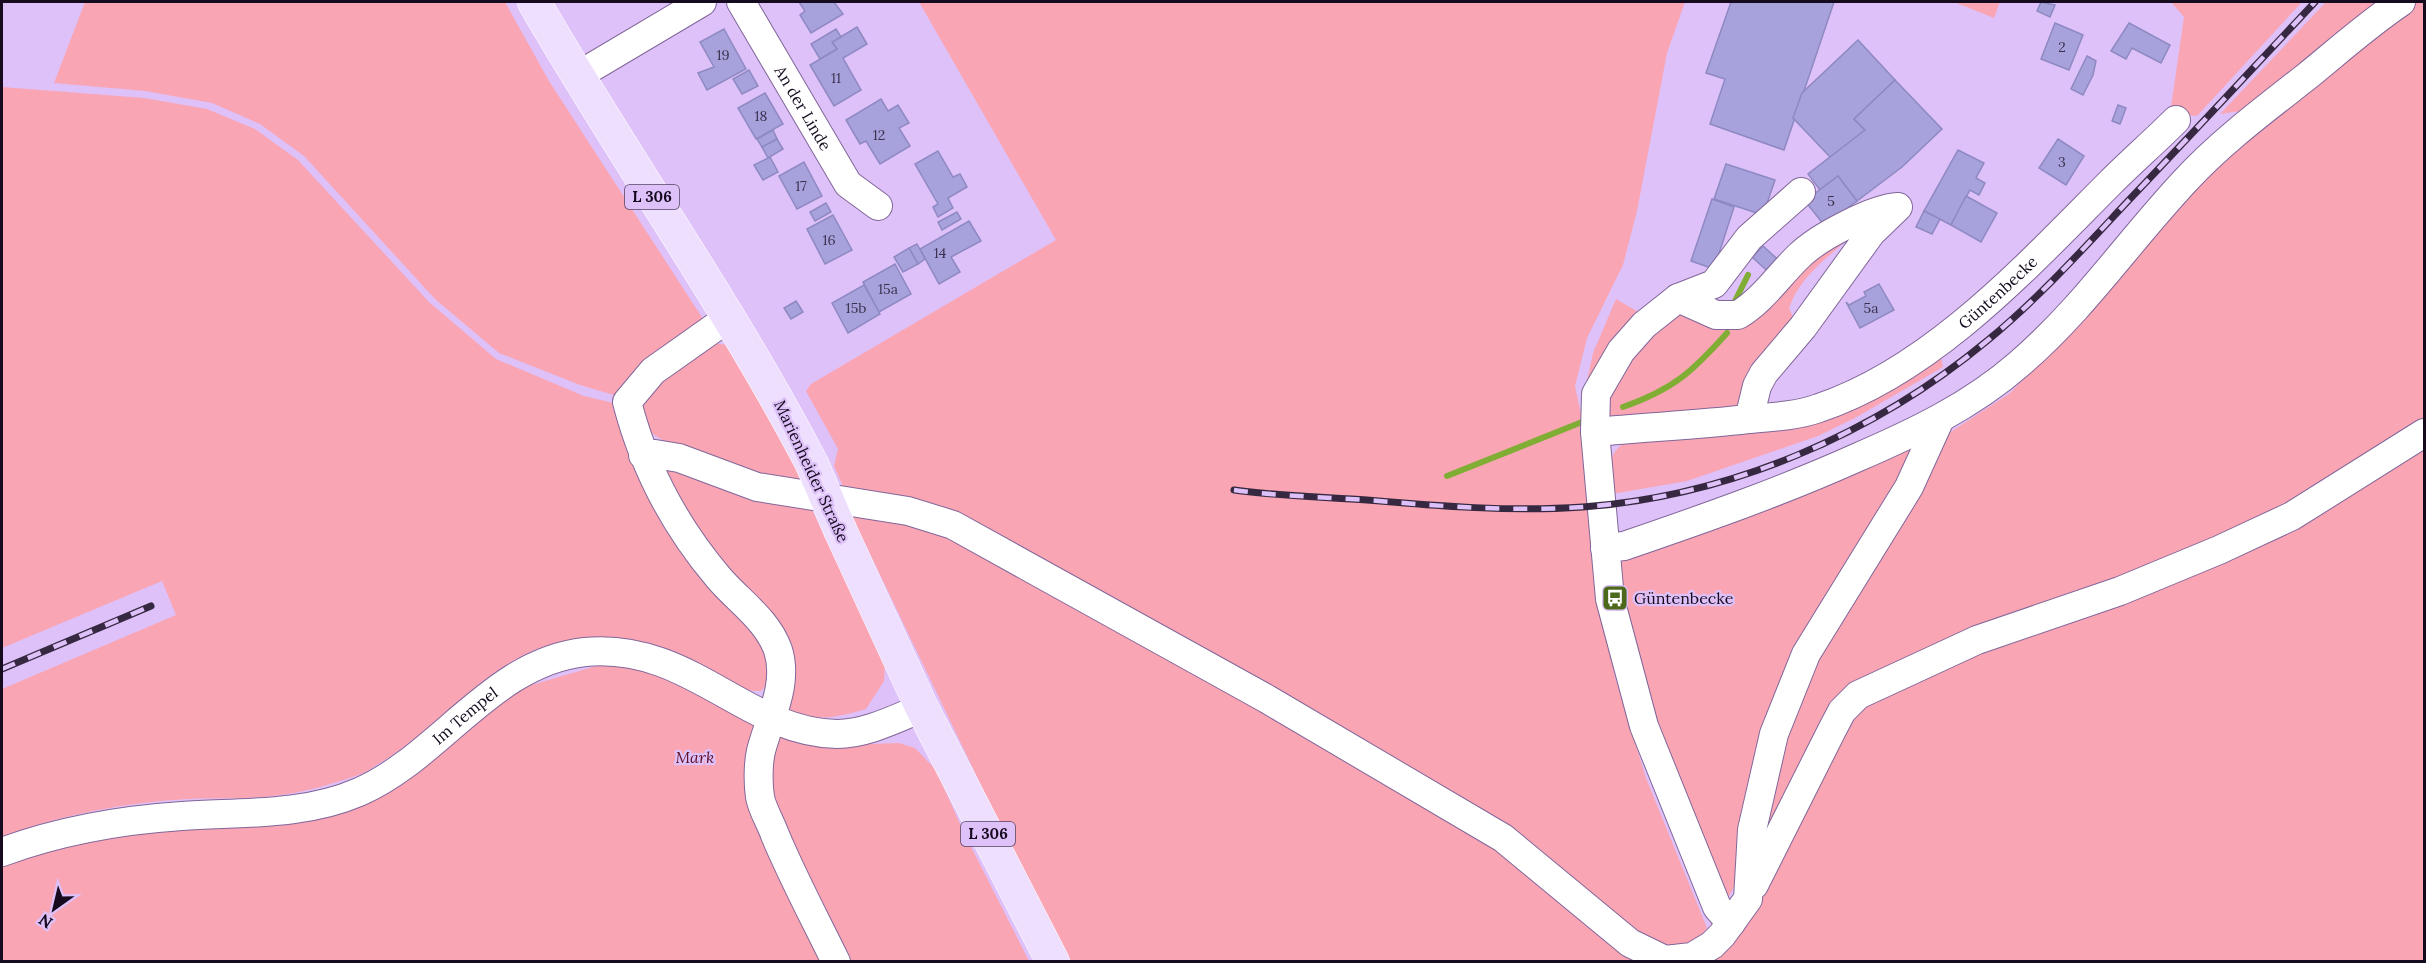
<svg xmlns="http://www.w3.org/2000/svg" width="2426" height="963" font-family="Lora,serif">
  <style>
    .green { fill: #faa5b4 }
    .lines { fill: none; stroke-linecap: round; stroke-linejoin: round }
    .stream { stroke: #80ae34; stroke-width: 6 }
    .building { fill: #a7a2dc; stroke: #8e89c2; stroke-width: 1.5 }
    .minor-casing { stroke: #816699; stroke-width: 30 }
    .major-casing { stroke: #fff; stroke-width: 34 }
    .minor { stroke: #fff; stroke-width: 28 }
    .major { stroke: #efdffe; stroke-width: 33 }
    .rail-casing { stroke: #362841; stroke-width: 7 }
    .rail { stroke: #dec1f9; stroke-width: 4.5; stroke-dasharray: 14; stroke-linecap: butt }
    .major-bridge-casing { stroke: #fff; stroke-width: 34; stroke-linecap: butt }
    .major-bridge { stroke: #efdffe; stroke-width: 33 }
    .labels { text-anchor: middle; stroke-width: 4.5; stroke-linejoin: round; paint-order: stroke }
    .number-label { font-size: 14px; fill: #3a314e }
    .shield { fill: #dec1f9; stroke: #524260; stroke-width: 1.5 }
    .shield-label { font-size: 15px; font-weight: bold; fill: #160b1e }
    .street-label { font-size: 16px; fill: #160b1e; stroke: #dec1f9 }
    .poi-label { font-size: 16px; fill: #160b1e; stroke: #dec1f9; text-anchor: start }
    .park-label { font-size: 16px; font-style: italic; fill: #5f1029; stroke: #dec1f9 }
  </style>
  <rect width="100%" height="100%" fill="#dec1f9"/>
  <g class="green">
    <path d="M85,2H505L549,81L705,322L624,398L580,385L499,353L435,299L304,156L260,124L212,103L145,91L54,83Z"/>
    <path d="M919,2H1685L1667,53L1637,211L1623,265L1587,338L1575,386L1586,437L1600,604L1615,677L1646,778L1707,928L1691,950L1657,951L1507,836L958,522L845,491L834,466L838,449L806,391L811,384L1056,240Z"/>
    <path d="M1954,2H2000L1994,18Z"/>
    <path d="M2171,2H2302L2197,116L2170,114L2184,17Z"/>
    <path d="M2326,2H2392L2255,109L2220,114Z"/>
    <path d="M2407,2H2424V427L2289,512L1855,691L1752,869L1809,657L1943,437L2010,393L2103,298L2157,225L2221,160Z"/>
    <path d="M2,87L144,98L207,109L255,129L298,160L429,302L496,359L584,396L622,405C632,432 641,460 650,487C654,499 656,516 663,526C683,555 802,654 761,691C726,693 695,659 662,649C633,639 598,636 568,641C498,650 445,721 388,758C379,763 370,770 361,774C333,784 303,793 273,796C240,800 207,797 174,800C116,804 55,817 2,837V689L176,615L162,581L2,648Z"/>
    <path d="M1868,221C1841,249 1802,270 1789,308L1796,324L1734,409L1611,421L1601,409L1604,389L1674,309L1715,319L1805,258Z"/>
    <path d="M1616,299L1647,317L1586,385L1593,353Z"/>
    <path d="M715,343L727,345L803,477L802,488C755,473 680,458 644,427L640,401L647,385Z"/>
    <path d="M1940,351L1943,367L1855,418L1818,436L1687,481L1606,495C1607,472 1606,454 1627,441L1729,433Z"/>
    <path d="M2424,439V960L1703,962L1860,698L1976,652Z"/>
    <path d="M1922,442L1802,653L1733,889L1722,908L1666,769L1616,576L1623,558Z"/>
    <path d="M668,464L808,501L885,664L884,681L866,709C830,719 821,721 785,711L788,661L727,573L660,469Z"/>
    <path d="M847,506L949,531L1499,841L1657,961H1071L1028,883Z"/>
    <path d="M627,657L754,722L755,797L829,961H2V863L66,844L384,792L420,772L511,691Z"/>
    <path d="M778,732L812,740L872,744L899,743L915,748L936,770L964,833L1029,961H840L764,796Z"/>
  </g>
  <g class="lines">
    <g class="stream">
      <path d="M1735,301L1748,275"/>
      <path d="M1623,407C1674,389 1692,372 1727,333"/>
      <path d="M1447,476L1582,422"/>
    </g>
  </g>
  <g class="building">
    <path d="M799,2H834L843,14L811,33L800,15L805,11Z"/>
    <path d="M1731,2H1834L1784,150L1710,124L1725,79L1706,73Z"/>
    <path d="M2041,2L2055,5L2050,17L2037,11Z"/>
    <path d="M2055,23L2083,35L2069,70L2041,59Z"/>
    <path d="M2129,23L2170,45L2161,63L2132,48L2126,59L2111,51Z"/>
    <path d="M857,27L867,44L843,58L861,90L834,106L810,65L837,49L832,42Z"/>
    <path d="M724,29L746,69L707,90L698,73L714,67L700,42Z"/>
    <path d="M836,29L841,37L832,42L837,49L820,59L811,44Z"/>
    <path d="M1858,40L1895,80L1854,119L1865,130L1831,158L1793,118L1802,93Z"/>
    <path d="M2087,56L2096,61L2093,75L2083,95L2071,89Z"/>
    <path d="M749,70L758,86L742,94L733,79Z"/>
    <path d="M1895,80L1942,129L1902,167L1857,201L1838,176L1820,190L1808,174L1865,130L1854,119Z"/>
    <path d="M765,93L783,124L756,139L738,108Z"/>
    <path d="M881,99L888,111L898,105L909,123L899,128L910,146L880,164L866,141L860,144L846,120Z"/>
    <path d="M2118,105L2126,108L2120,124L2112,121Z"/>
    <path d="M773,130L777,139L762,147L757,139Z"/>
    <path d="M777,139L783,149L768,158L762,147Z"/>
    <path d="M2058,139L2084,156L2066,185L2039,168Z"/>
    <path d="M1958,150L1984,163L1976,178L1985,183L1979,195L1970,190L1951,225L1924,211Z"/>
    <path d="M938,151L953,177L960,174L967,187L948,198L953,208L938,217L933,207L938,204L915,164Z"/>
    <path d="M770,157L778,172L763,180L754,165Z"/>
    <path d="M804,162L822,196L797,209L779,176Z"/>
    <path d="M1726,164L1775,180L1763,215L1714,199Z"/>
    <path d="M1838,176L1857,201L1824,225L1805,201Z"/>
    <path d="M1966,196L1997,213L1981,242L1951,225Z"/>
    <path d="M1712,199L1734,207L1714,269L1691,261Z"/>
    <path d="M826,203L831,212L815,221L810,212Z"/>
    <path d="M1924,211L1940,219L1932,234L1916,227Z"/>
    <path d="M957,212L961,219L942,230L938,222Z"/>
    <path d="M833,215L852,250L825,264L807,229Z"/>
    <path d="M969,221L981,241L951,257L960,272L939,284L920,249Z"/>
    <path d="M917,244L925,259L918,264L909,248Z"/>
    <path d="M1763,246L1785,266L1774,277L1752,257Z"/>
    <path d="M909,248L918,264L903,272L894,257Z"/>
    <path d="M895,264L911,294L879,312L863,282Z"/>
    <path d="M1879,284L1894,310L1860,328L1846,302L1849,305L1866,296L1864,292Z"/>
    <path d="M864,285L880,314L848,333L832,303Z"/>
    <path d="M796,301L803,312L791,319L784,308Z"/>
  </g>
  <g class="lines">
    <defs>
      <g id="minor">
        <path id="s1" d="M741,2L848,184L878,206"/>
        <path d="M579,75L702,2"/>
        <path d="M1678,298L1716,315H1738C1763,300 1778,276 1799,256C1817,238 1873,208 1898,207L1871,233L1803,327L1764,373L1757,386L1749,419"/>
        <path d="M728,318L653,371L627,402C644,468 674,525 718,577C738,601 767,619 778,650C789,685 769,719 761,751C758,764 758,784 760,797C762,809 771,823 775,835C793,878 815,919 836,962"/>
        <path id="s2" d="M1595,432C1646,427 1697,425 1748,419C1772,417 1797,416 1819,408C1933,370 2028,265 2111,182C2132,161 2155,141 2176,120"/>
        <path d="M643,455L655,454L679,458L757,487L908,511L953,525L1267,699L1503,838L1630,943L1665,960L1692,957L1712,945L1722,935L1748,899L1752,830L1774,734L1806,654L1909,487L1940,419"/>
        <path d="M1605,548L1624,546C1703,519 1780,492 1856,458C1914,433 1971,406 2019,364C2084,308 2127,243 2185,181C2221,142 2264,110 2306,77C2338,51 2367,25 2401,2"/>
        <path id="s3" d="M2,852C59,831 121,820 182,816C241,812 304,816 359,792C440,757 492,662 585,652C690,642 746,733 837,734C866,734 895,719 922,708"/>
        <path d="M1754,885L1832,730L1842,711L1858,695L1977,640L2120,591L2219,550L2292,516L2424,433"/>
        <path d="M1731,923L1717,907L1644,726L1610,599L1595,432L1596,394L1621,351L1644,325L1678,298L1714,284L1749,238L1801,192"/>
      </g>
      <g id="major">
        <path d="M534,2C624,158 729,305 812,464"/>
        <path d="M841,532L922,708L1053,962"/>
      </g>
    </defs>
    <use href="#minor" class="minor-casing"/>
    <use href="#major" class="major-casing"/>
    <use href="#minor" class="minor"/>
    <use href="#major" class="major"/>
    <defs>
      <g id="rail">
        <path d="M1234,490C1277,496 1322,497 1367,500C1439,506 1511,512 1583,507C1730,496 1875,434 1988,340C2039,298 2083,249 2128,201C2191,135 2253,68 2315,2"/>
        <path d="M2,669L151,606"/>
      </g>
    </defs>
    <use href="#rail" class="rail-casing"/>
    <use href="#rail" class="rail"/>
    <defs>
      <path id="major-bridge" d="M812,464L841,532"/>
    </defs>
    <use href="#major-bridge" class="major-bridge-casing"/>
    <use href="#major-bridge" class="major-bridge"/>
  </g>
  <defs>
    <symbol id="bus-square" viewBox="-11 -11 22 22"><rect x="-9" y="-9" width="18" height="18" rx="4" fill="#4b681b" stroke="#dec1f9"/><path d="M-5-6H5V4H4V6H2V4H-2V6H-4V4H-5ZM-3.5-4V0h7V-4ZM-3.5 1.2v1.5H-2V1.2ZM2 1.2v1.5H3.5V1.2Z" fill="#fff"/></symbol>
  </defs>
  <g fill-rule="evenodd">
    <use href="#bus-square" x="1600" y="583" width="30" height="30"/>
  </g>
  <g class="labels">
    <g class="number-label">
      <text x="2062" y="52">2</text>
      <text x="723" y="60">19</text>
      <text x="836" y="83">11</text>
      <text x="761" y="121">18</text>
      <text x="879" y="140">12</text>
      <text x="2062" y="167">3</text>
      <text x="801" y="191">17</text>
      <text x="1831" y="206">5</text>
      <text x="829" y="245">16</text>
      <text x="940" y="258">14</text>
      <text x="888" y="294">15a</text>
      <text x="856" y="313">15b</text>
      <text x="1871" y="313">5a</text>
    </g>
    <g class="shield">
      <rect x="625" y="185" width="54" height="24" rx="4.5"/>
      <rect x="961" y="822" width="54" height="24" rx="4.5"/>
    </g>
    <g class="shield-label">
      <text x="652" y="202">L 306</text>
      <text x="988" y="839">L 306</text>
    </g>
    <g class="street-label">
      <text dy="6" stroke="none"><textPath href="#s1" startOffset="123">An der Linde</textPath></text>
      <text dy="6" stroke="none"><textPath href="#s2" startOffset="440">Güntenbecke</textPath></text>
      <text transform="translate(812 471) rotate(65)" y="6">Marienheider Straße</text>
      <text dy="6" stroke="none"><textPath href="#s3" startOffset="495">Im Tempel</textPath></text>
    </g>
    <g class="poi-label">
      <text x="1634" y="604">Güntenbecke</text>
    </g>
    <g class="park-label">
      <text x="695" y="763">Mark</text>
    </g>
  </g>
  <rect width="2426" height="963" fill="none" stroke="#160b1e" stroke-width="6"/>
  <g transform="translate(54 909) rotate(214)" stroke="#dec1f9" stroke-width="4.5" paint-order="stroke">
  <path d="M0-4.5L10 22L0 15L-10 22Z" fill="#160b1e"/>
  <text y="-9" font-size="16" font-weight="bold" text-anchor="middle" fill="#160b1e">N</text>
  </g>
</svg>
